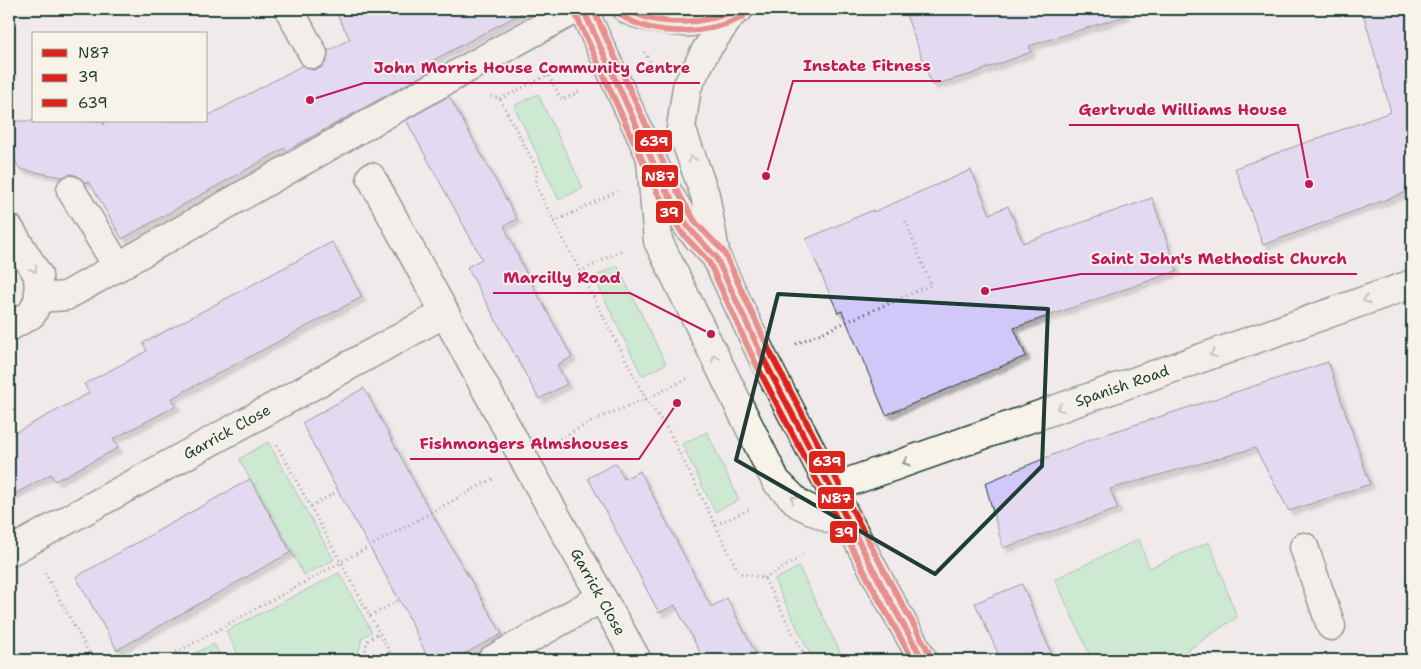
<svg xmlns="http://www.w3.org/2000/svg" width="1421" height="669" font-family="'Shantell Sans',sans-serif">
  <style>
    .green { fill: #a3e8b4; stroke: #619274 }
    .building { fill: #d2c7f9; stroke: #1f3d34; filter: url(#shadow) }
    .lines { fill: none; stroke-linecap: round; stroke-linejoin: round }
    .minor-casing { stroke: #1f3d34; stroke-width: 31 }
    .major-casing { stroke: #1f3d34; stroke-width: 31 }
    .highway-casing { stroke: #1f3d34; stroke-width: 31 }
    .path { stroke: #1f3d34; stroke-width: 3; stroke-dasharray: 1 4; stroke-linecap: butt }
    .minor { stroke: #f7f3e8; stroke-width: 28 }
    .major { stroke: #f7f3e8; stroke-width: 28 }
    .highway { stroke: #f7f3e8; stroke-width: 28 }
    .bus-1-casing { stroke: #f7f3e8; stroke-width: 10 }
    .bus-2-casing { stroke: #f7f3e8; stroke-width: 10 }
    .bus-3-casing { stroke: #f7f3e8; stroke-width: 10 }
    .bus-1 { stroke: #dc241f; stroke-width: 6 }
    .bus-2 { stroke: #dc241f; stroke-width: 6 }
    .bus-3 { stroke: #dc241f; stroke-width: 6 }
    .oneway { stroke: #8b988e }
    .marked { fill: none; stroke: #1f3d34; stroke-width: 4; stroke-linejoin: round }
    .labels { text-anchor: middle; stroke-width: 4; stroke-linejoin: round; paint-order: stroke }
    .street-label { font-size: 15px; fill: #1f3d34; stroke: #f7f3e8 }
    .leader { fill: none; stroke: #c2185b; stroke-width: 2 }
    .callout-dot { fill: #c2185b; stroke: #f7f3e8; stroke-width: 2 }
    .callout-label { font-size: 16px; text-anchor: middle; font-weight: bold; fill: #c2185b; stroke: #f7f3e8; stroke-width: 4; stroke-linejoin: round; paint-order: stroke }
    .line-badge { stroke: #f7f3e8; stroke-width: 2 }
    .badge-label { font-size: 14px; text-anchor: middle; font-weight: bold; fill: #fff }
  </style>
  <defs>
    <filter id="shadow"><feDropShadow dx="4.5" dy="4.5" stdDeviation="1" flood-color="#0004"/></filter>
  </defs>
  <rect width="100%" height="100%" fill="#f0eaeb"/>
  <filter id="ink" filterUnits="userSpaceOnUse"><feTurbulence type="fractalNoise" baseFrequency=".02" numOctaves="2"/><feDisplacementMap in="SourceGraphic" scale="10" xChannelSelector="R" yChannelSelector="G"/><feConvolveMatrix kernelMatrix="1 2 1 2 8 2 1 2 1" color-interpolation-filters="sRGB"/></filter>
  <g filter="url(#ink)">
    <g class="green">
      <path d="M538,94L583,188L559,200L514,106Z"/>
      <path d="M617,265L666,364L642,376L594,277Z"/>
      <path d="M707,432L739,500L715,512L682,444Z"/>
      <path d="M268,442L334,560L304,575L239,459Z"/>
      <path d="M1139,539L1149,568L1209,542L1237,617L1173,660H1092L1055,579Z"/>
      <path d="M799,567L844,660H813L774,580Z"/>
      <path d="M339,573L372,632L362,638L357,660H241L226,631Z"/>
      <path d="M214,644L223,660H181Z"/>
    </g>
    <g class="building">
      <path d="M334,9H529L430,62L434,69L286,151L285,148L122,239L90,183L84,182L78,176L71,174L62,177L20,169L9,151V121H102L104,125L105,121H206V117L303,65L312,70L321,68L326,62L328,51L350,39Z"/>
      <path d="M904,9H1124L1125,16L1029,46L1031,52L969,75L932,85Z"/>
      <path d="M1362,9H1412V190L1263,245L1235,168L1391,112Z"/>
      <path d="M449,96L517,219L504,226L526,273L572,357L557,365L567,384L539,399L467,267L482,259L406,120Z"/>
      <path d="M971,170L990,214L1008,206L1023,243L1152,198L1177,271L1014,328L1026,356L886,415L842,311L838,313L806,239L873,210V212Z"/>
      <path d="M332,242L362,297L172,398L176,406L113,439L118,448L55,481L51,474L9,497V436L89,393L84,384L147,351L143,343Z"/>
      <path d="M1328,362L1370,484L1289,511L1255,448L1110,489L1118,509L1003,548L985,483L1091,439Z"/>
      <path d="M364,388L425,502L502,634L452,660H429L405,610L329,475L302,423Z"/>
      <path d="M616,463L624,479L640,471L711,607L727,598L759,660H704L675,605L659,613L588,478Z"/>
      <path d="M250,479L291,552L117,650L76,577Z"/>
      <path d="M1022,584L1054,660H1001L975,603Z"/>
    </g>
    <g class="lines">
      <defs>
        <g id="minor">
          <path d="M289,9L313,54"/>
          <path d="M651,160L658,241L776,481L799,504L852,529"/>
          <path d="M371,177L525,461L637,660"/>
          <path d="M71,190L118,267"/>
          <path d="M9,228L38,275L39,298L32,314L9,327"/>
          <path d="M39,298L66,296C236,200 404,101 576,9"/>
          <path d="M832,488L1412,284"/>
          <path d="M1304,547L1331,626"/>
          <path d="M9,552L445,313"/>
          <path d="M492,660L601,598"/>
        </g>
        <g id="major">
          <path d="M583,9L665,188L689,228L716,257"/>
          <path d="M627,9C637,17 677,23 691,22C705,20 719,15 733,12"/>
        </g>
        <path id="highway" d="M739,9L733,12L706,50L687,87L681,128L705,195L716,257L763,358L883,588L923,660"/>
      </defs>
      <use href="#minor" class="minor-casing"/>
      <use href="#major" class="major-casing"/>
      <use href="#highway" class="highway-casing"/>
      <g class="path">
        <path d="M644,52L656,70"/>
        <path d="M491,96L500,99L537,169L536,186L646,399L670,433L739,573L764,578L807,660"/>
        <path d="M500,99L548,75L562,100L580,91"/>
        <path d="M554,222L618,191"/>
        <path d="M580,272L624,249"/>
        <path d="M796,344L931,285L905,220"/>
        <path d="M555,441L599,418L646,399L687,379"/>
        <path d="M277,445L393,658"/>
        <path d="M311,506L337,492"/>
        <path d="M716,525L752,508"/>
        <path d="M45,573L93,660"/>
        <path d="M764,578L788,565L803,555"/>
        <path d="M370,616L399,600"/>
        <path d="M163,660L494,478"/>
        <path d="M364,660L367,641L379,633"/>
      </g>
      <use href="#minor" class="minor"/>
      <use href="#major" class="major"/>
      <use href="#highway" class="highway"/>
      <defs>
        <g id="bus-1">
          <path d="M583,9L665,188L689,228L716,257L763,358L883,588L923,660"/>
          <path d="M627,9C658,28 707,24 739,9"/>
        </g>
        <g id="bus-2">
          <path d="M575,13L657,192L682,233L709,262L755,362L875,592L913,660"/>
          <path d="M622,16C657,38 708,34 743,17"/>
        </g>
        <g id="bus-3">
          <path d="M593,9L673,184L696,223L724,252L771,354L891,584L931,656"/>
          <path d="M649,9L689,13L714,9"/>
        </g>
      </defs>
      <use href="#bus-1" class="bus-1-casing"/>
      <use href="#bus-2" class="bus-2-casing"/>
      <use href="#bus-3" class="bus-3-casing"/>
      <use href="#bus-1" class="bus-1"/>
      <use href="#bus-2" class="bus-2"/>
      <use href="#bus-3" class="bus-3"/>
    </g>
    <defs><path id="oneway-chevron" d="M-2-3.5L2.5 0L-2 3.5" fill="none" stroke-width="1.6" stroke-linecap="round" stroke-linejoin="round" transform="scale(1.25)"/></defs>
    <g class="oneway">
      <use href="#oneway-chevron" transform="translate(692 159) rotate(-110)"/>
      <use href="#oneway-chevron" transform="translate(34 269) rotate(61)"/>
      <use href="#oneway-chevron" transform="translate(1366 300) rotate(160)"/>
      <use href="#oneway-chevron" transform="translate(1213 354) rotate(161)"/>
      <use href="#oneway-chevron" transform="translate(715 358) rotate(-116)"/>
      <use href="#oneway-chevron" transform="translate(1060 408) rotate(161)"/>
      <use href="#oneway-chevron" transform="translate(906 462) rotate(160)"/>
      <use href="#oneway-chevron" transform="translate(794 499) rotate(-136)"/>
    </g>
  </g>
  <path d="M0 0H1421V669H0ZM778,294L1048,309L1042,466L935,574L736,460Z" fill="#f0eaeb" fill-opacity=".55" fill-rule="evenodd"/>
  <path class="marked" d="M778,294L1048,309L1042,466L935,574L736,460Z"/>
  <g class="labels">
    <g class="street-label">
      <text transform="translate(1122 386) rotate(-19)" y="5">Spanish Road</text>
      <text transform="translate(227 432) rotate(-29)" y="5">Garrick Close</text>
      <text transform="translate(598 592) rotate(61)" y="5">Garrick Close</text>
    </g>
  </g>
  <path class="leader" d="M766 176L793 81H941M310 100L364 83H700M1309 184L1298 125H1069M985 291L1081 274H1357M711 334L630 293H493M677 403L639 459H410"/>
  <g class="callout-dot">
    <circle cx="766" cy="176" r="5"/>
    <circle cx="310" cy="100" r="5"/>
    <circle cx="1309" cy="184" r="5"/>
    <circle cx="985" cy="291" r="5"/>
    <circle cx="711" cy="334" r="5"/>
    <circle cx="677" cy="403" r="5"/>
  </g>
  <g class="callout-label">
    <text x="867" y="71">Instate Fitness</text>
    <text x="532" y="73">John Morris House Community Centre</text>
    <text x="1183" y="115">Gertrude Williams House</text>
    <text x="1219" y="264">Saint John's Methodist Church</text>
    <text x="562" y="283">Marcilly Road</text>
    <text x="524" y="449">Fishmongers Almshouses</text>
  </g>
  <g class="line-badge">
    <rect x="634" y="129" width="39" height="24" rx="5" fill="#dc241f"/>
    <rect x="641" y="164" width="38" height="24" rx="5" fill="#dc241f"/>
    <rect x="655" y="200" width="29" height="24" rx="5" fill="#dc241f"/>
    <rect x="808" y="450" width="38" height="24" rx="5" fill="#dc241f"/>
    <rect x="817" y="486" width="38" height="24" rx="5" fill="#dc241f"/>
    <rect x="829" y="520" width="29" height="24" rx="5" fill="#dc241f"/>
  </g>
  <g class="badge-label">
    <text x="654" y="146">639</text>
    <text x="660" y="181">N87</text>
    <text x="669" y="217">39</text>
    <text x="827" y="466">639</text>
    <text x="836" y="503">N87</text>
    <text x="844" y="537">39</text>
  </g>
  <rect width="1421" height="669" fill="none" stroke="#f7f3e8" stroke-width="30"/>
  <rect x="15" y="15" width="1391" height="639" fill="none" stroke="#1f3d34" stroke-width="2" filter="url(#ink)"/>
  <rect x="32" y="32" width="175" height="90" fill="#f7f3e8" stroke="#a1aaa0"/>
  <rect x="42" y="49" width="25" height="8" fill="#dc241f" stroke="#a1aaa0"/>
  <text x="78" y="58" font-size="15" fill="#1f3d34">N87</text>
  <rect x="42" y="74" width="25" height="8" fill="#dc241f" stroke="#a1aaa0"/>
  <text x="78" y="82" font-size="15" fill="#1f3d34">39</text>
  <rect x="42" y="99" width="25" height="8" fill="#dc241f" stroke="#a1aaa0"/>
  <text x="78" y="108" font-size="15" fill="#1f3d34">639</text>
</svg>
